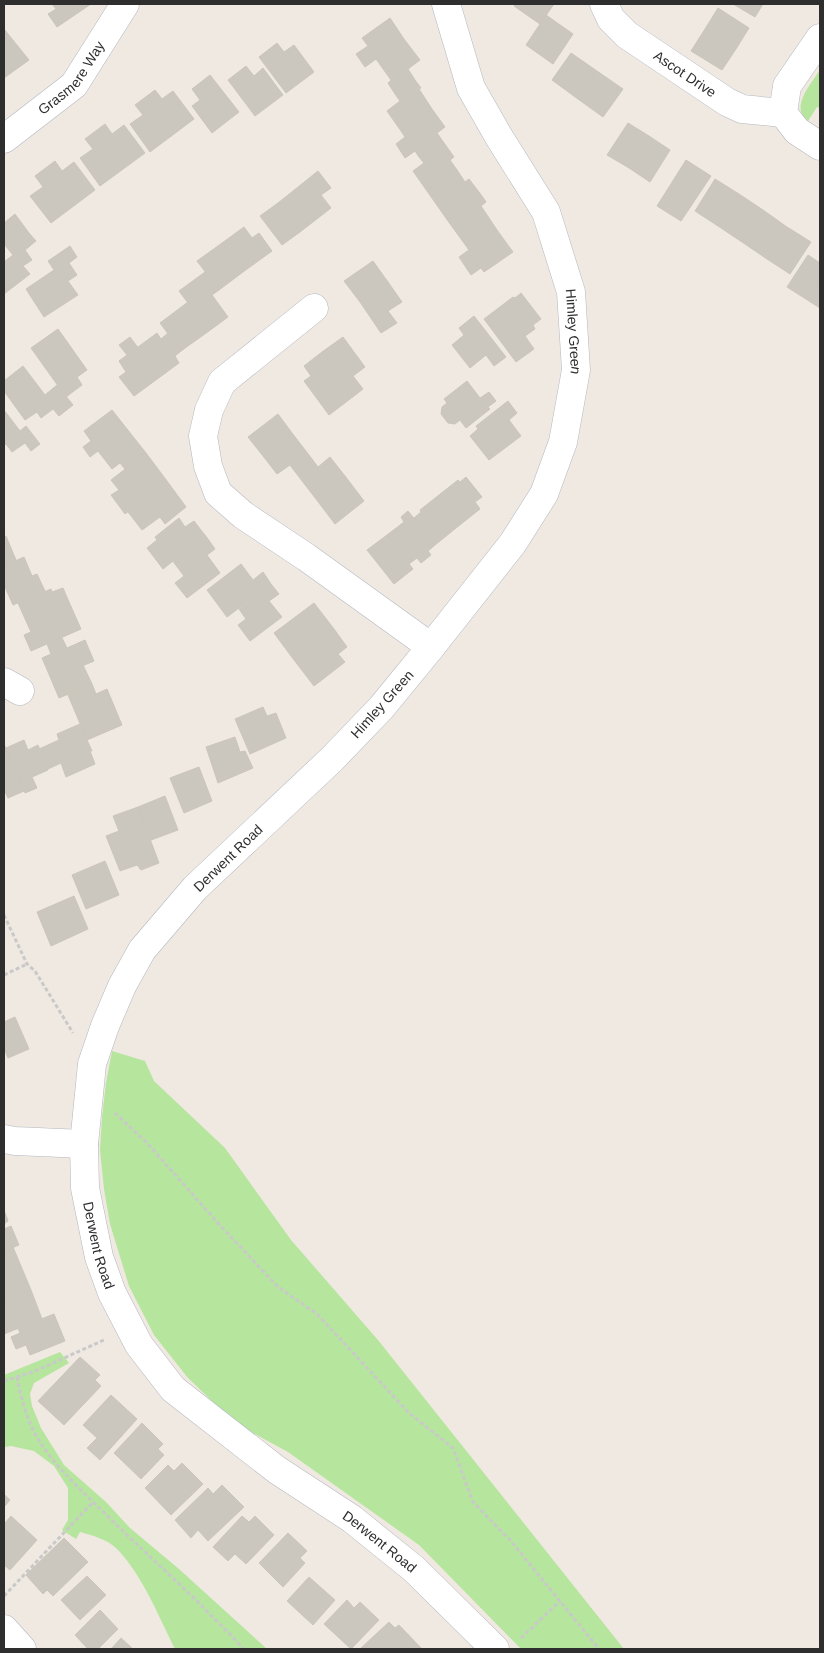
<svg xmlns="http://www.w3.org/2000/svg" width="824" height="1653" font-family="Helvetica,sans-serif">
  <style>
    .green { fill: #b6e59e }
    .building { fill: #cbc7bf; stroke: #cbc5ba }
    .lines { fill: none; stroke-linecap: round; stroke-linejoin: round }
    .minor-casing { stroke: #b4b7c1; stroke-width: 29 }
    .tertiary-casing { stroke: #b4b7c1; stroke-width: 29 }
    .path { stroke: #c9c9c9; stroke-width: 3; stroke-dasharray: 4 2.5; stroke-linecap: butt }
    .minor { stroke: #fff; stroke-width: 28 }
    .tertiary { stroke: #fff; stroke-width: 28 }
    .labels { text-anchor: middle; stroke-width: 5; stroke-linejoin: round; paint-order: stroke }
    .street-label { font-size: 14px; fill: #2e2e2e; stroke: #fff }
  </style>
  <rect width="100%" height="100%" fill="#efe9e1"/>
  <g class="green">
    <path d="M820,70V108L817,107L808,121C789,107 812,83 820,70Z"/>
    <path d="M112,1051L145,1061L154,1081L225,1148L291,1240L378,1340L624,1649H521L419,1545L288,1452L235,1423L188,1378L154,1335L129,1286L110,1224L104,1189L100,1150L102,1117L106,1083Z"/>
    <path d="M60,1352L69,1363L34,1383L30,1394L32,1406L41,1428L64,1465L106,1502L130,1528L179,1569L267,1649H175C159,1617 142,1574 116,1548C108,1540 92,1535 80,1532L76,1539L62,1530L68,1520V1488L54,1466L34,1451L11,1446L6,1447L4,1445V1375Z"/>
  </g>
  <g class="building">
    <path d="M52,4H91L57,27L48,14L56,9Z"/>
    <path d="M516,4H554L540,24L514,6Z"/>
    <path d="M733,4H763L755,17Z"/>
    <path d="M718,8L749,28L736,49L705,29Z"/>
    <path d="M546,15L573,34L553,64L526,45Z"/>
    <path d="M390,18L404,39L365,67L356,54L368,46L362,38Z"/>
    <path d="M4,29L29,60L4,78Z"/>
    <path d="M705,29L736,49L722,70L691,51Z"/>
    <path d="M404,39L420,60L408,69L415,80L395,94L388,83L391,80L376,59Z"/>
    <path d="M277,43L284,52L294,45L314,72L286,93L259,57Z"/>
    <path d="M571,53L597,71L578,99L552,80Z"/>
    <path d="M246,66L254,76L263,68L283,95L255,116L228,80Z"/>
    <path d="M597,71L623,89L603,117L578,99Z"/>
    <path d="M210,75L239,112L212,133L192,106L200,100L192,89Z"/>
    <path d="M415,80L421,88L419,89L432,109L401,131L387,111L400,101L395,94Z"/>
    <path d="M155,90L162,99L173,91L194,119L150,152L130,124L143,115L135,105Z"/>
    <path d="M432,109L445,127L437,133L442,140L419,157L415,151L405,158L396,144L405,137L401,131Z"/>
    <path d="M628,123L649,136L629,168L607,155Z"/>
    <path d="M105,124L112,134L124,125L145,153L100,186L80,158L93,149L85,139Z"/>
    <path d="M649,136L670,150L650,182L629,168Z"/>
    <path d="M442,140L454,157L450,160L457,170L427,191L413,171L424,163L419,157Z"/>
    <path d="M686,160L711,176L681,221L657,206Z"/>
    <path d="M55,161L62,171L74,162L95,190L51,223L30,196L43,187L35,176Z"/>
    <path d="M457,170L465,182L469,179L482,196L448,221L427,191Z"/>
    <path d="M318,171L331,188L321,195L331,208L300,232L278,203Z"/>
    <path d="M715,179L739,194L718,226L695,211Z"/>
    <path d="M739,194L763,210L742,242L718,226Z"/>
    <path d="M482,196L486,202L481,206L497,230L469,250L448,221Z"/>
    <path d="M278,203L300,232L282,245L260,216Z"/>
    <path d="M763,210L787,227L767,259L742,242Z"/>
    <path d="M15,214L29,233L8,249L5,245L4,246V223Z"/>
    <path d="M244,227L252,238L259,233L272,251L243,272L222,243Z"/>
    <path d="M787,227L811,242L790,274L767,259Z"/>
    <path d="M497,230L513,252L484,272L481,268L471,275L459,257Z"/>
    <path d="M29,233L36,241L25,250L32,260L23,266L30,274L4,294V262L13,255L8,249Z"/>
    <path d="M222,243L243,272L219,290L197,261Z"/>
    <path d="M70,246L77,257L69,263L77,275L68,281L78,295L44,317L26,289L54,270L48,261Z"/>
    <path d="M808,255L820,263V283L809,301L787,287Z"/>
    <path d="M373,261L388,282L360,302L344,281Z"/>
    <path d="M205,272L219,290L212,295L228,317L209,331L179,291Z"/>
    <path d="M388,282L402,302L388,311L397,323L381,333L360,302Z"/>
    <path d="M820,283V308L809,301Z"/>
    <path d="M521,293L541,319L533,325L535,329L525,336L534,349L516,362L484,319L513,297L515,298Z"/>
    <path d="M188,302L209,331L181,351L160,323Z"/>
    <path d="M474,316L506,357L494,366L486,355L470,368L452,345L464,335L459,328Z"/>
    <path d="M58,329L87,370L77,377L82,385L66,397L31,348Z"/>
    <path d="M157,333L161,339L168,333L181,351L175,356L179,363L160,377L138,347Z"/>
    <path d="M130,337L160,377L134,396L119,377L126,372L119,361L127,355L119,345Z"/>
    <path d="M343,337L365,367L353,376L363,389L354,396L322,352Z"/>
    <path d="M322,352L354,396L329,415L304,381L311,376L304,366Z"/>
    <path d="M23,366L45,395L57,385L73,405L59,416L53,409L41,418L37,412L25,420L4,391V381Z"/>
    <path d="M467,381L480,398L489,392L496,401L488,407L490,409L466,428L460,420L455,424L448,423L441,414L442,407L447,403L444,399Z"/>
    <path d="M508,401L517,413L509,420L521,436L489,460L470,436L478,429L476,426Z"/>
    <path d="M4,410L20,431L26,426L40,444L31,451L25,443L12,452L6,444L4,446Z"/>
    <path d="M112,410L127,429L90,457L83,447L91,441L84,431Z"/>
    <path d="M278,414L292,433L263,456L248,437Z"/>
    <path d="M127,429L146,453L125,469L120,463L112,469L98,451Z"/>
    <path d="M292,433L312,459L296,473L290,465L277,474L263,456Z"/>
    <path d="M146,453L167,481L125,514L111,495L119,490L111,480Z"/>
    <path d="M330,457L345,476L316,499L296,473L312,459L318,467Z"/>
    <path d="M345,476L364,501L335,524L316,499Z"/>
    <path d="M466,477L482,497L475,502L480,509L461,524L439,495L458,480L460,482Z"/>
    <path d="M167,481L186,507L165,524L160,517L142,530L128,512Z"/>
    <path d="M439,495L461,524L435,545L414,518L421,512L420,510Z"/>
    <path d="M408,511L435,545L428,551L431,555L421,563L417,558L409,564L387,535L404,522L401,517Z"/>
    <path d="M179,518L185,527L194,521L208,539L175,564L173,561L163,569L147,548L157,540L155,537Z"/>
    <path d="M387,535L413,569L394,584L367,550Z"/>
    <path d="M6,536L16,560L4,566V537Z"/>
    <path d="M208,539L215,549L207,555L220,573L187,598L175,583L184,576L175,564Z"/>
    <path d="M24,557L32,576L4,588V566Z"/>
    <path d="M241,564L253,580L263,572L271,584L227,617L207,590Z"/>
    <path d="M37,574L45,591L13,605L5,587Z"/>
    <path d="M271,584L279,594L269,601L282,617L250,641L238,625L246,619L239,609Z"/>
    <path d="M63,588L69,602L26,621L18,603L51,589L52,592Z"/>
    <path d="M69,602L81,629L31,651L24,635L31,632L26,621Z"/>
    <path d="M314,603L334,629L294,660L274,633Z"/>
    <path d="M334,629L347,647L338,654L345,662L314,686L294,660Z"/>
    <path d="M62,638L67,648L85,640L94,661L51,679L42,658L51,654L47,644Z"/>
    <path d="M83,665L92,684L59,698L51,679Z"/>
    <path d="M92,684L96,694L107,689L122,725L87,740L68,695Z"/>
    <path d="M263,707L267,716L276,713L286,738L250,754L235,719Z"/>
    <path d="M80,724L92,751H90L95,764L66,777L61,763L48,769L39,749L59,740L57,734Z"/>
    <path d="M235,737L240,752L245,751L253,768L218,783L206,747Z"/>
    <path d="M24,740L28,750L38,745L48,770L32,777L37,788L25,793L6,748Z"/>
    <path d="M4,744L24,791L8,798L4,789Z"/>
    <path d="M199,767L212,801L184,813L170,778Z"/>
    <path d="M165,796L178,830L151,840L138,807Z"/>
    <path d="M138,807L159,863L141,870L137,865L120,871L106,836L119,831L113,816Z"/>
    <path d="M105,861L119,895L86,909L72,875Z"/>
    <path d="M74,896L88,929L51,946L37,912Z"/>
    <path d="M15,1017L29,1049L8,1058L4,1048V1022Z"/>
    <path d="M4,1210L8,1221L4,1224Z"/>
    <path d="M11,1226L19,1245L4,1251V1229Z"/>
    <path d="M13,1247L31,1290L5,1300L4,1296V1251Z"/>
    <path d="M31,1290L42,1319L4,1334V1301Z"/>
    <path d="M54,1314L65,1341L30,1355L26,1345L16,1349L11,1337L20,1333L18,1328Z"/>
    <path d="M80,1357L100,1375L95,1380L101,1386L64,1425L38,1401Z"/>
    <path d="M111,1395L137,1419L100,1460L87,1448L97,1438L83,1425Z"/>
    <path d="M142,1423L163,1444L158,1449L164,1455L141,1479L114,1453Z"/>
    <path d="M182,1463L203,1484L171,1515L145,1488L168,1465L174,1471Z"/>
    <path d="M222,1485L244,1507L208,1541L198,1530L191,1538L175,1520L208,1488L213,1494Z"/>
    <path d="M4,1494L10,1500L4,1507Z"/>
    <path d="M11,1516L37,1540L10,1570L4,1565V1524Z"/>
    <path d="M242,1516L249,1522L255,1516L274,1535L246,1564L235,1554L228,1561L213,1547Z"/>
    <path d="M288,1533L307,1551L300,1558L305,1563L283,1587L259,1563Z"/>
    <path d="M64,1538L88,1562L53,1596L47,1590L43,1594L26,1575Z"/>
    <path d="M87,1576L106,1595L80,1620L61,1600Z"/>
    <path d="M309,1577L335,1600L313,1625L287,1601Z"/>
    <path d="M347,1600L354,1608L360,1602L379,1620L351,1649L324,1624Z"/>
    <path d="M100,1610L118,1629L98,1649H88L75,1635Z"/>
    <path d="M389,1622L395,1628L399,1625L422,1649H360Z"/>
    <path d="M121,1638L133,1649H111Z"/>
  </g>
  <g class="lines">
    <defs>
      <g id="minor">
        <path id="s1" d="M604,4L611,19L627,35L727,102L742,109L783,113"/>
        <path d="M820,38L787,86L783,113L797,131L820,146"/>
        <path id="s2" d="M4,139L74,85L125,4"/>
        <path d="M314,308L222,382L209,410L203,436L208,466L218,493L243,515L306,557L431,647"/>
        <path d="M4,682L20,691"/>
        <path d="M4,1139L15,1141L84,1144"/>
        <path d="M4,1629L22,1649"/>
      </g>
      <g id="tertiary">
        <path id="s3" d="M446,4L471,88L499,137L546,212L571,292L576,370L563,442L544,494L513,543L431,647L381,708L332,759L195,888L142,950L122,986L105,1026L92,1064L84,1144L85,1188L99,1257L112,1293L139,1345L173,1389L277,1470L352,1519L414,1569L495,1649"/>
      </g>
    </defs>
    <use href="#minor" class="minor-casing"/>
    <use href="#tertiary" class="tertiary-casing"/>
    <g class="path">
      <path d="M4,915L27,964L35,971L73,1033"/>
      <path d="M4,975L27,964"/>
      <path d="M115,1113L148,1144L217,1222L277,1286L317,1314L409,1413L453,1448L473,1502L510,1540L599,1649"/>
      <path d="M17,1377C20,1394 25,1412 32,1428C46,1456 68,1477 90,1499C126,1535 164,1569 201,1605C215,1620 230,1633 243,1649"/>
      <path d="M4,1381L33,1372L104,1340"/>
      <path d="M4,1596L93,1502"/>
      <path d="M521,1638L560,1601"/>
    </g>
    <use href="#minor" class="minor"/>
    <use href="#tertiary" class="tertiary"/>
  </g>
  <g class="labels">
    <g class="street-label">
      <text dy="5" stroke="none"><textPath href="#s1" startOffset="109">Ascot Drive</textPath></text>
      <text dy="5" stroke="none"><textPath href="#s2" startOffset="92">Grasmere Way</textPath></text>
      <text dy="5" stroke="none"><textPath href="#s3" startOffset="356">Himley Green</textPath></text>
      <text transform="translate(382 704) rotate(-48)" y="5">Himley Green</text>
      <text transform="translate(228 858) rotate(-44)" y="5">Derwent Road</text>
      <text dy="5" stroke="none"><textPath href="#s3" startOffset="1441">Derwent Road</textPath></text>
      <text dy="5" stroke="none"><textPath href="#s3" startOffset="1862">Derwent Road</textPath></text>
    </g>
  </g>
  <rect width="824" height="1653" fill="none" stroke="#2e2e2e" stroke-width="10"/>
</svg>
